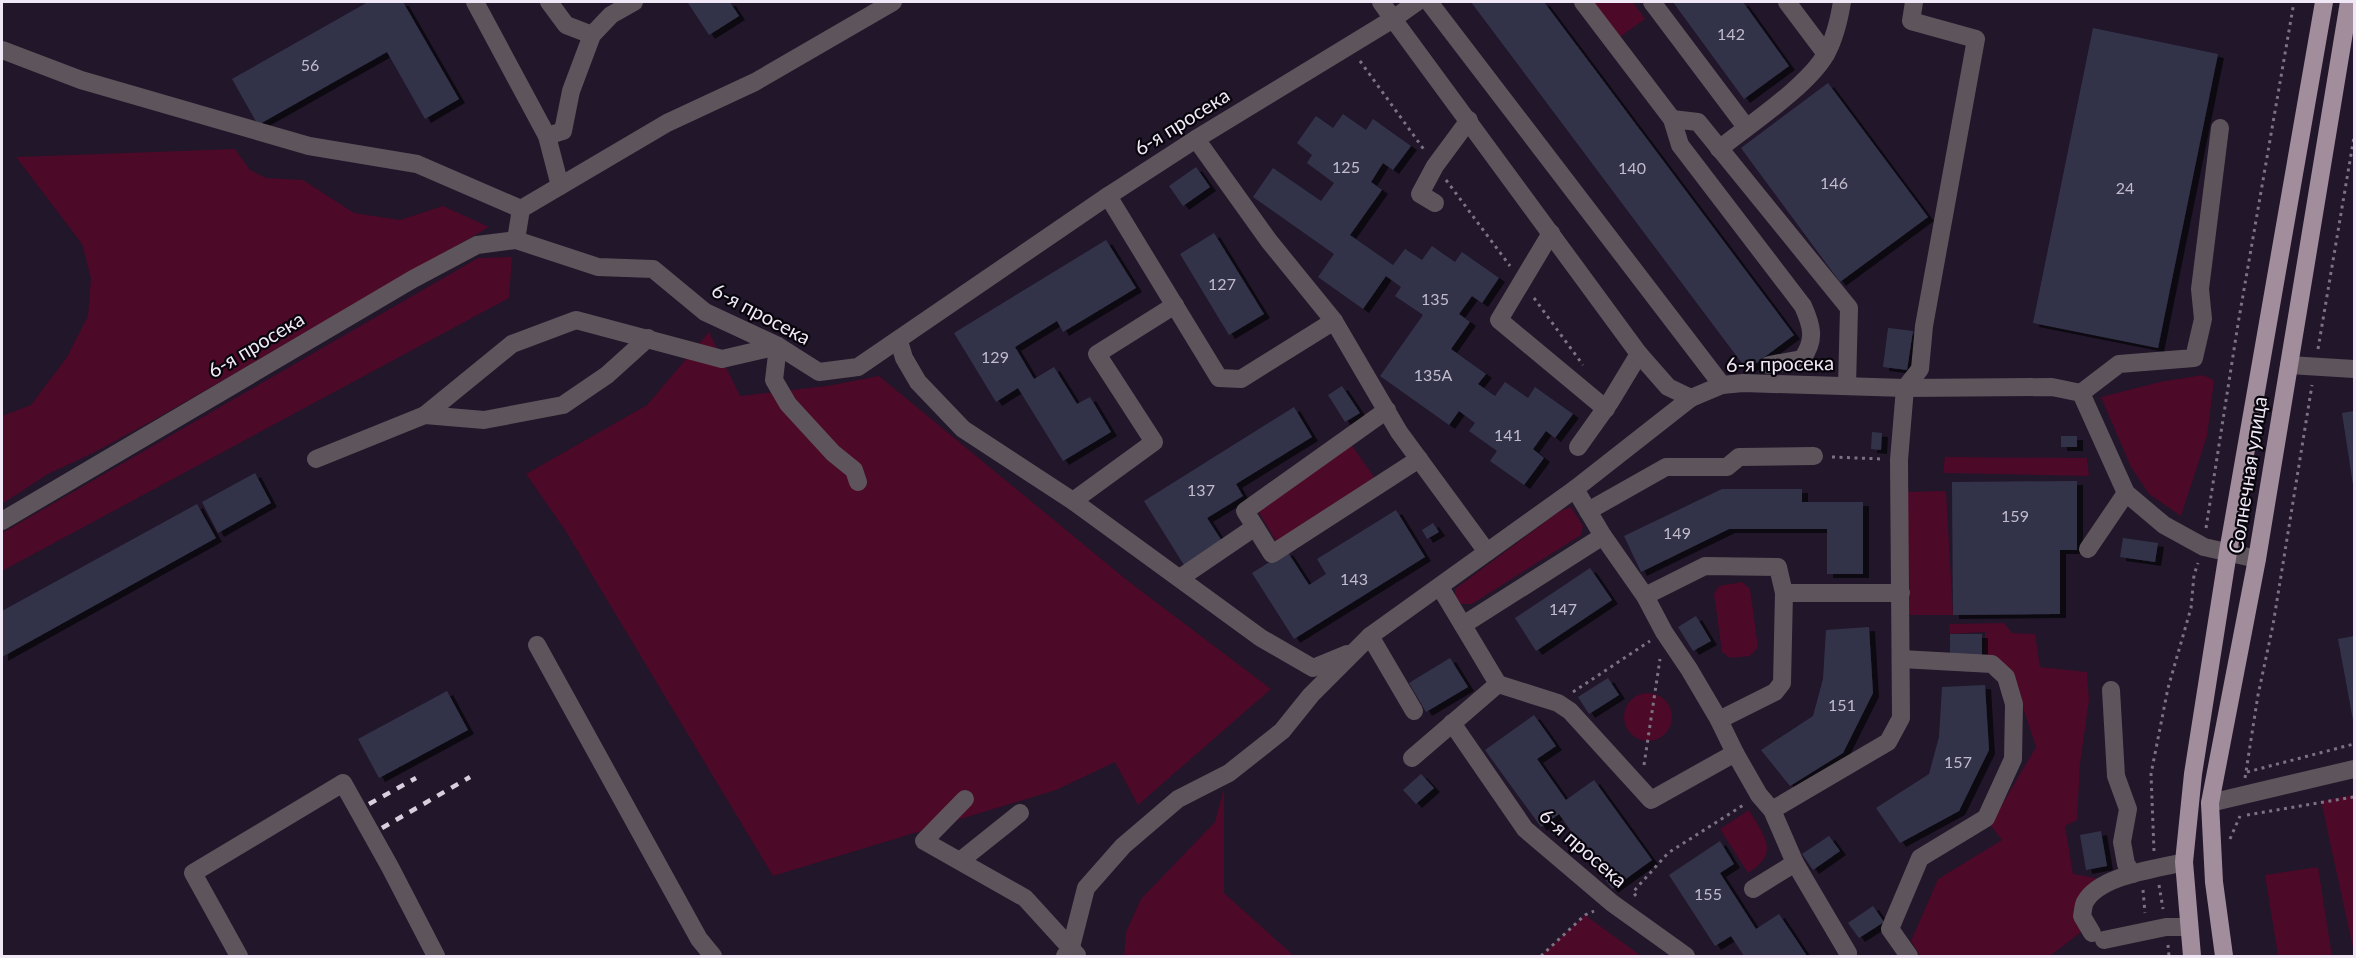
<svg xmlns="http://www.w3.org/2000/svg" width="2356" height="958" font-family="Lato,sans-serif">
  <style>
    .green { fill: #4c0928 }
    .building { fill: #33334a; filter: url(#shadow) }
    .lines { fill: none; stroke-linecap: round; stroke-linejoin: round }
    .path { stroke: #7b7283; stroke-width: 3; stroke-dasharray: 3 4.5; stroke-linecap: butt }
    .minor { stroke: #5e545c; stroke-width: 18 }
    .major { stroke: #a28d9d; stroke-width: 18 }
    .rail { stroke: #d8cfde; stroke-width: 4.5; stroke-dasharray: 8 8; stroke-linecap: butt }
    .labels { text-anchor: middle; stroke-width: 4.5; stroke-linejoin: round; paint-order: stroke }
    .number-label { font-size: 16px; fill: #c1bbcb }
    .street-label { font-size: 20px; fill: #f0e8f6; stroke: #08050c }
  </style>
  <defs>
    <filter id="shadow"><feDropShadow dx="6" dy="4" stdDeviation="0" flood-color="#0009"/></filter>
  </defs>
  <rect width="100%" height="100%" fill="#21162a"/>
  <g class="green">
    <path d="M1590,2H1633L1645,19L1617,39Z"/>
    <path d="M235,149L250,170L266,178L303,180L354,213L400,220L443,206L489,227L152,421L93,453L48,474L2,504V416L31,405L67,357L88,316L91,278L82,244L16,157Z"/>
    <path d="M512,257L509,298L2,571V533L478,258Z"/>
    <path d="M709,332L740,396L827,386L879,376L1128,581L1271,689L1138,805L1115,762L1056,790L773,876L565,530L526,474L647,405Z"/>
    <path d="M2203,375L2214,380L2207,436L2181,516L2149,494L2131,467L2101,397L2160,382Z"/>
    <path d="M1343,433L1377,481L1279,546L1252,501Z"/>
    <path d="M1945,457L2087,458L2089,476L1943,473Z"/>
    <path d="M1946,491L1953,615H1908V492Z"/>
    <path d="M1571,507L1583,526L1581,535L1472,604H1461L1455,598V589L1560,511Z"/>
    <path d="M1742,582L1750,589L1758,647L1750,656L1730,658L1722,652L1714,594L1719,586Z"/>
    <path d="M2004,623L2012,633L2035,634L2040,667L2087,672L2089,700L2080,763L2077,820L2065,826L2073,874L2096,878L2079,898L2081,932L2050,956H1920L1911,941L1938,879L2002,840L1990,825L2036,747L2014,680L1985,658V632L1950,634L1949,624Z"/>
    <circle cx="1648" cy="717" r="24"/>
    <path d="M1224,788V893L1294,956H1124L1126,932L1141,899L1215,822Z"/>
    <path d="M2354,795V948H2353L2321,801Z"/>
    <path d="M1749,810C1764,836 1781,853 1748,873L1720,829Z"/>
    <path d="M2318,867L2332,956H2278L2265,875Z"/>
    <path d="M1585,915L1641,956H1541Z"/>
  </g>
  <g class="building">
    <path d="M368,2H403L459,99L425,119L387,52L258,125L232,79Z"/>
    <path d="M690,2H730L739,16L709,35L688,3Z"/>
    <path d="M1471,2H1544L1794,335L1747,370Z"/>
    <path d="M1673,2H1743L1789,66L1744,99Z"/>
    <path d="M2093,28L2218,54L2158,348L2033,323Z"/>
    <path d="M1828,83L1928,217L1840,282L1741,148Z"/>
    <path d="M1343,114L1366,130L1373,119L1411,146L1393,170L1383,163L1371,182L1382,190L1350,235L1393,265L1405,249L1422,260L1432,246L1455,262L1462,252L1499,278L1482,303L1472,296L1459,314L1470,322L1451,349L1486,374L1478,384L1495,396L1505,382L1528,398L1535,387L1573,414L1555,438L1546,431L1533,449L1544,458L1524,485L1490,461L1497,451L1469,431L1475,423L1459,411L1449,425L1380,376L1423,315L1395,296L1401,287L1386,276L1363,309L1318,277L1334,254L1253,197L1273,168L1321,201L1334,183L1307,163L1312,155L1297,143L1316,116L1333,128Z"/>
    <path d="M1196,167L1210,187L1183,206L1169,186Z"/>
    <path d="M1214,233L1264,314L1229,335L1180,254Z"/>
    <path d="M1106,240L1136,288L1063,332L1057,321L1015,347L1034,379L1054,367L1077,404L1090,397L1111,432L1063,461L1018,388L996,402L954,333Z"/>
    <path d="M1888,328L1913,331L1907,370L1883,367Z"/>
    <path d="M1342,386L1360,413L1345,422L1328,395Z"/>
    <path d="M1294,407L1312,437L1236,484L1243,496L1207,518L1222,541L1184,565L1144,501Z"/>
    <path d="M2354,411V485H2353L2342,413Z"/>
    <path d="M1872,432L1882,433L1881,450L1871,449Z"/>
    <rect x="2061" y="436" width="16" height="11"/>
    <path d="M255,473L271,503L218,533L202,502Z"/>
    <path d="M2077,481V550H2060V614L1953,615L1952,482Z"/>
    <path d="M1722,489H1802V502H1863V574H1827V529H1729L1641,572L1624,536Z"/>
    <path d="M197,504L216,538L2,657V611Z"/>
    <path d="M1396,510L1425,557L1294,639L1252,573L1287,551L1309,585L1326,574L1317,559Z"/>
    <path d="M1433,523L1439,532L1427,539L1422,530Z"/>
    <path d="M2123,538L2158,543L2155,562L2120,557Z"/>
    <path d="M1590,568L1612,600L1536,651L1515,618Z"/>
    <path d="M1696,616L1711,641L1693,651L1678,627Z"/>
    <path d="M1869,627L1873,693L1843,753L1790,786L1761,750L1813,716L1823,679L1826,630Z"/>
    <rect x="1950" y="634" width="32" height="21"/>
    <path d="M2354,636V720H2353L2338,639Z"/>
    <path d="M1450,658L1468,687L1426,712L1409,683Z"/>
    <path d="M1608,678L1619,695L1589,714L1578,697Z"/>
    <path d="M1985,685L1989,750L1959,811L1900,843L1876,808L1929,774L1939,737L1942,687Z"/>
    <path d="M447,691L468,730L379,778L358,739Z"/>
    <path d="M1534,715L1556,746L1537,759L1566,800L1594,780L1652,860L1612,889L1559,814L1541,827L1485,750Z"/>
    <path d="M1421,774L1434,788L1416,804L1403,790Z"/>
    <path d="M2101,831L2107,866L2086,870L2080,835Z"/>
    <path d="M1829,836L1840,851L1813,870L1802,854Z"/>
    <path d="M1720,841L1734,864L1720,873L1756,929L1779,914L1807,956H1744L1731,936L1715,946L1669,875Z"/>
    <path d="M1873,906L1884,922L1859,938L1848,923Z"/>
  </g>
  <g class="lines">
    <g class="path">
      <path d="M1360,61L1425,151"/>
      <path d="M1446,180L1510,266"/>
      <path d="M1534,298L1583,365"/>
      <path d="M2318,349L2354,137"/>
      <path d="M1832,457L1882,459"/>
      <path d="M2206,528L2238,324L2294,2"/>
      <path d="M1573,692L1650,641"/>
      <path d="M1644,765L1660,659"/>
      <path d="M2247,772L2354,744"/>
      <path d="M2245,778L2258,695L2273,625L2312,385"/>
      <path d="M2247,815L2354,797"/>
      <path d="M2230,839L2240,816"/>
      <path d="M2154,851L2151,774L2168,688L2191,608L2194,575L2198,563"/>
      <path d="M2159,885L2163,909"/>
      <path d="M2143,890L2145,913"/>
      <path d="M1636,896L1633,892L1668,853L1745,804"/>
      <path d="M2168,945L2169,956"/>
      <path d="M1541,956L1585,915L1594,911"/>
    </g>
    <g class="minor">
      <path d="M475,2L547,136L560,186"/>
      <path d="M549,2L566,25L592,35"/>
      <path d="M1381,2L1393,19L1417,2"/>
      <path d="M1429,2L1722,385"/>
      <path d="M1583,2L1672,119L1680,145L1803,306C1812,326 1816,340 1802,359L1769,365"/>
      <path d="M1652,2L1746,127"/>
      <path d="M1787,2L1826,54"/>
      <path d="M2,50L81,80L309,146L417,164L521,209L516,240"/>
      <path d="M1672,119L1698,122L1849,308L1847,386"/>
      <path d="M547,136L563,131L571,91L592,35L611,15L634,2"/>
      <path d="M1196,139L1269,241L1334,321L1399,432L1487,552"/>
      <path d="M1719,149C1749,125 1808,86 1826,54C1835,38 1839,20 1842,2"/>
      <path d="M1108,196L1219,378L1241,379L1334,321"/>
      <path d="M1435,203L1420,194L1435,166L1469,120"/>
      <path d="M521,209L667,123L755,82L893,2"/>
      <path d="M1551,233L1499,320L1606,409"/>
      <path d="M899,341L904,358L918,382L963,429L1073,501L1261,638L1313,668L1347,654"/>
      <path d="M2289,365L2354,369"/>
      <path d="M2081,393L2119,364L2194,358L2203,319L2200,289L2220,128"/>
      <path d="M1387,410L1245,511L1272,554L1419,459"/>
      <path d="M425,415L484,420L563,405L607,375L648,338"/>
      <path d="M1578,447L1610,402L1639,354"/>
      <path d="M316,459L425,415L512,344L576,320L722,359L778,346L774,380L788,404L833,453L854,470L858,482"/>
      <path d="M1575,489L1603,536L1645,596L1664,632L1689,669L1719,720L1735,753"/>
      <path d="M1073,501L1154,442L1097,354L1175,305"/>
      <path d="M1588,511L1666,467H1727L1739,457L1814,456"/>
      <path d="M2,521L413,279L477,245L516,240L598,267L653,269L705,312L778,346L819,372L858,367L1108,196L1196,139L1393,19L1639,354L1668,387L1691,398L1722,385L1743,383L1905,388L2052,387L2081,393L2126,493L2164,525L2204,547L2257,559"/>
      <path d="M2088,549L2126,493"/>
      <path d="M1180,578L1255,527"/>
      <path d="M1440,587L1498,684L1558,703L1570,711L1651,800L1735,753L1759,795L1772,810L1795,863L1848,953"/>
      <path d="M1645,596L1705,566L1778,567L1784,593"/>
      <path d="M1463,625L1603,536"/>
      <path d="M1370,636L1414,711"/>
      <path d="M537,645L699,939L713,956"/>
      <path d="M1901,659L1992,664L2006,677L2014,704L2013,759L1986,818L1920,858L1890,929L1909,956"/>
      <path d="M2111,690L2116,776L2128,809L2122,842L2126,864L2133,874"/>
      <path d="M1719,720L1775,692L1782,683L1784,593H1901"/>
      <path d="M1452,723L1525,829L1612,903L1686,956"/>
      <path d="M1412,758L1498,684"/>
      <path d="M965,799L924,841L1025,898L1077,955"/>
      <path d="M2210,803L2354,769"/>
      <path d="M1772,810L1888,742L1901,718L1899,460L1905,388L1920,369L1924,326L1976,39L1911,21L1914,2"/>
      <path d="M960,861L1020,813"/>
      <path d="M1753,889L1795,863"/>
      <path d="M2092,933L2082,916C2083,912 2083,906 2085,902C2100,875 2157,869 2184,862"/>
      <path d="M2104,940L2166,927H2188"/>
      <path d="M239,956L193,873L343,783L390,867L436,956"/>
      <path d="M1065,956L1071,947L1086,888L1123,846L1178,799L1229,773L1282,731L1311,695L1370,636L1575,489L1691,398"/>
    </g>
    <g class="major">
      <path d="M2192,956L2184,862L2193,774L2228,552L2324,2"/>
      <path d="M2224,956L2214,882L2210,803L2257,559L2349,2"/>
    </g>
    <g class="rail">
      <path d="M369,804L416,778"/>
      <path d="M382,828L470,777"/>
    </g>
  </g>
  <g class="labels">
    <g class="number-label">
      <text x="1731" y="40">142</text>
      <text x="310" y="71">56</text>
      <text x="1346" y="173">125</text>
      <text x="1632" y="174">140</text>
      <text x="1834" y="189">146</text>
      <text x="2125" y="194">24</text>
      <text x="1222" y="290">127</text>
      <text x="1435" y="305">135</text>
      <text x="995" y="363">129</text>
      <text x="1433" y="381">135А</text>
      <text x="1508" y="441">141</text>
      <text x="1201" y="496">137</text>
      <text x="2015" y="522">159</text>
      <text x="1677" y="539">149</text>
      <text x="1354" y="585">143</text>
      <text x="1563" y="615">147</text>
      <text x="1842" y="711">151</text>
      <text x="1958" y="768">157</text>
      <text x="1708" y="900">155</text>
    </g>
    <g class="street-label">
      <text transform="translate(1182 122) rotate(-32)" y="7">6-я просека</text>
      <text transform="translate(761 314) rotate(28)" y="7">6-я просека</text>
      <text transform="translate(256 345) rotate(-31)" y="7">6-я просека</text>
      <text transform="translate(1780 364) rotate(-1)" y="7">6-я просека</text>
      <text transform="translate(2248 475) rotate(-81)" y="7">Солнечная улица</text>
      <text transform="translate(1583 848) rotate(41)" y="7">6-я просека</text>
    </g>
  </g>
  <rect width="2356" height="958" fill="none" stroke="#f0e8f6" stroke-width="6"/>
</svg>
